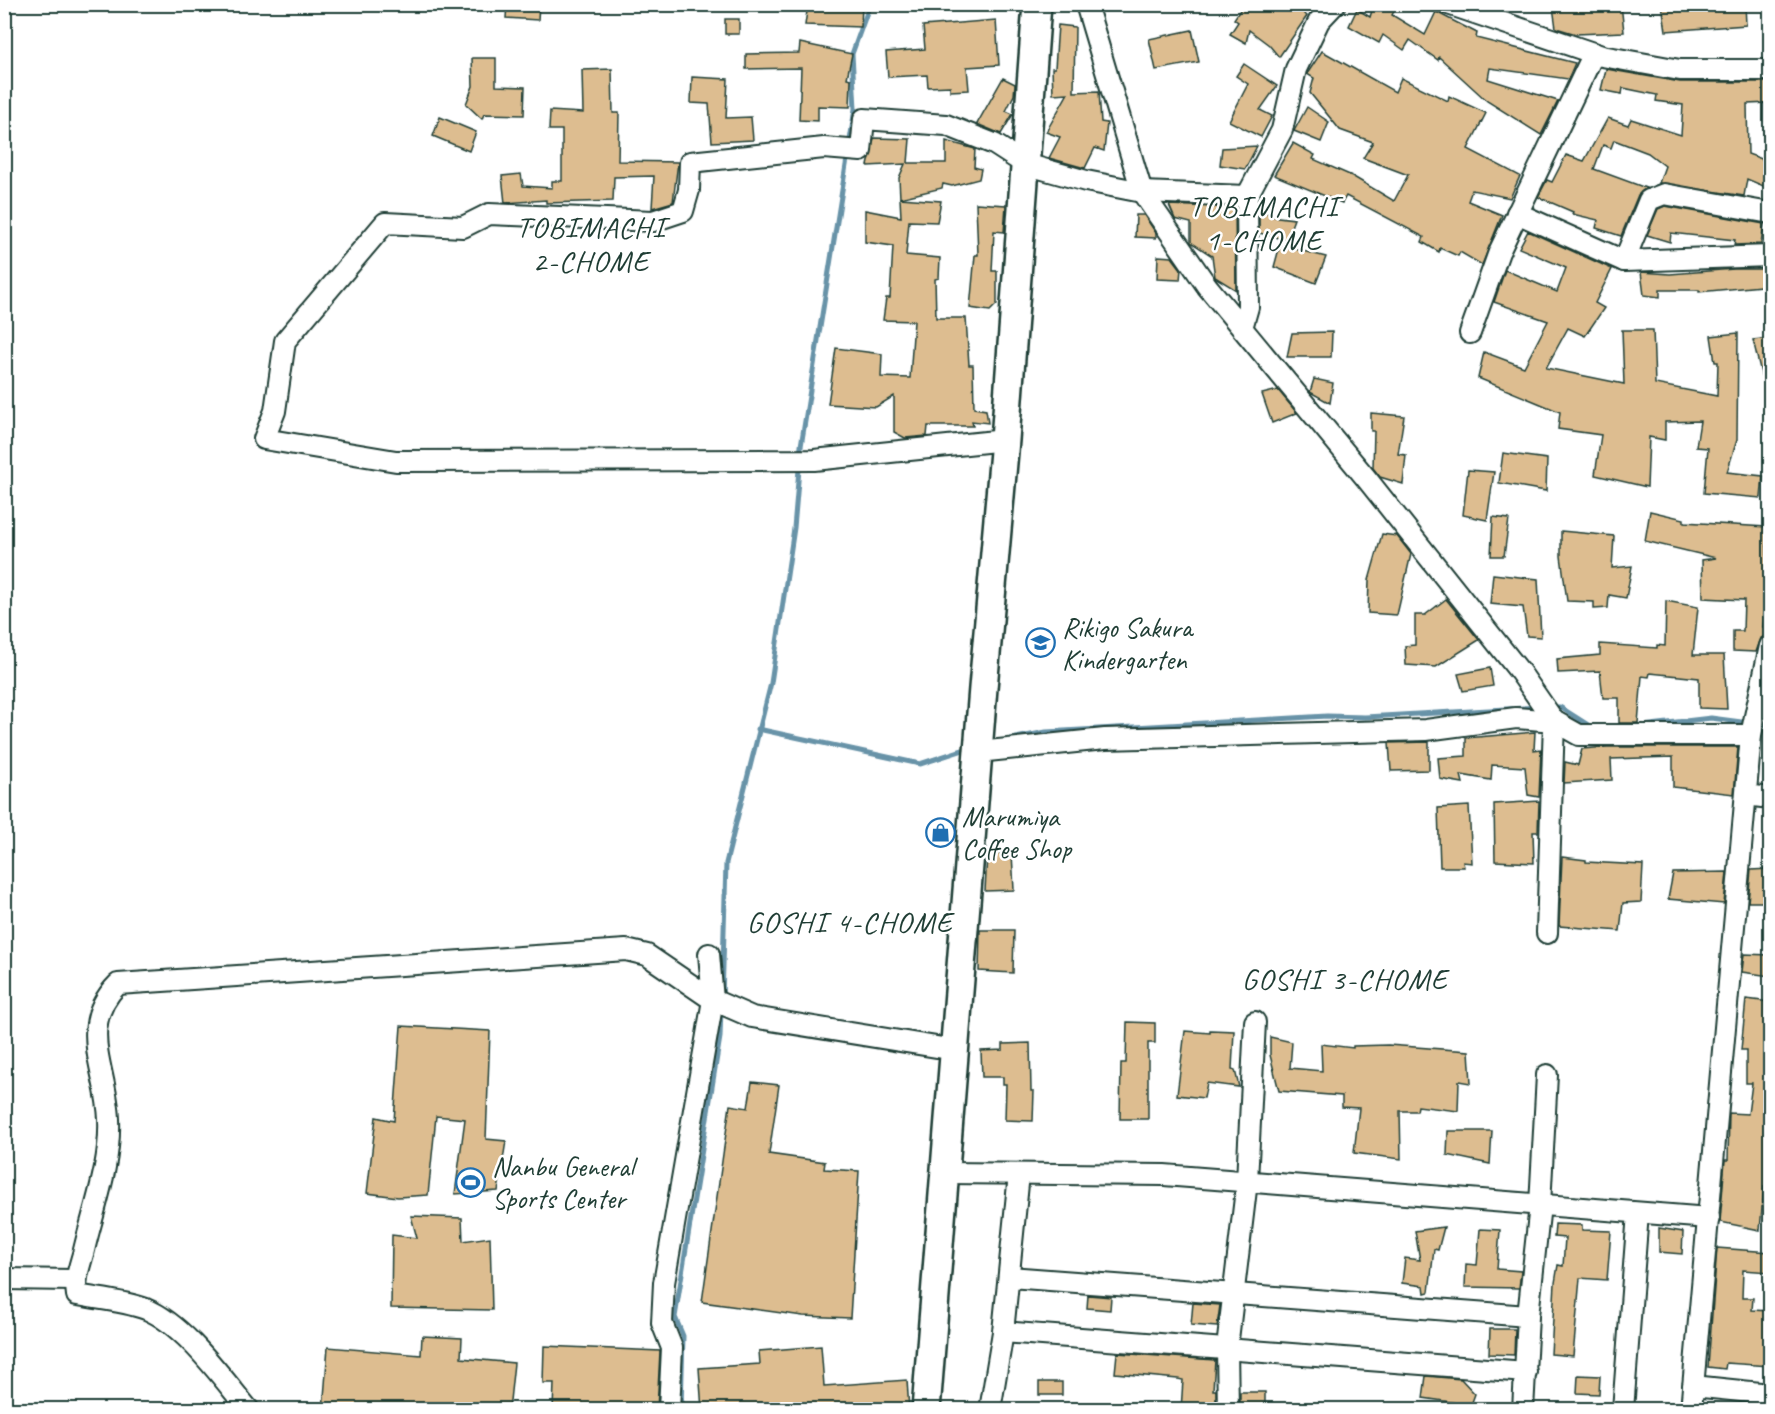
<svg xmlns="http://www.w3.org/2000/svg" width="1775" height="1414" font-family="Caveat,sans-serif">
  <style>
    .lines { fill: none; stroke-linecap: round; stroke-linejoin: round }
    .stream { stroke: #6793a8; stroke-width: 5 }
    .building { fill: #ddbd90; stroke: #1f3d34; stroke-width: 1.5 }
    .street-casing { stroke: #1f3d34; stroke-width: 24 }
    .secondary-casing { stroke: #1f3d34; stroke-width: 32 }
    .street { stroke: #fff; stroke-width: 20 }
    .secondary { stroke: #fff; stroke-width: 27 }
    .labels { text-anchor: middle; stroke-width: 5; stroke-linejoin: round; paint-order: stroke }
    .poi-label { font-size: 28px; fill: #1f3d34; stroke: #fff; text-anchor: start }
    .neighbourhood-label { font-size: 30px; letter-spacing: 1.5px; fill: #1f3d34; stroke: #fff }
  </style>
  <rect width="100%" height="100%" fill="#fff"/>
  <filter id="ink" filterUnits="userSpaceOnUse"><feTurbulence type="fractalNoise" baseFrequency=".0167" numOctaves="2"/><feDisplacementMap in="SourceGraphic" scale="12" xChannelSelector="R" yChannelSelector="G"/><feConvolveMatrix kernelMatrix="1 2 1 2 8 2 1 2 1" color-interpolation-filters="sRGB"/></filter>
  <g filter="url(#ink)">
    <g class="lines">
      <g class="stream">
        <path d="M1549,707H1560L1593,728"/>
        <path d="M1758,724L1770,726"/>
        <path d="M1642,726L1711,718L1749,723"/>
        <path d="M758,729L920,764L969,748"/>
        <path d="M1011,739L1046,732L1327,716L1365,717L1540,707"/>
        <path d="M722,999L726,863L771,683L794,528L801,446L855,109L852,54L870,4"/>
        <path d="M681,1410L683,1336L675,1317L720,1037L721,1008"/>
      </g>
    </g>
    <g class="building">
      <path d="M507,4H539L538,20L506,18Z"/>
      <path d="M808,4H862L861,27L805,25Z"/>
      <path d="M1244,4H1295L1307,16L1279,57L1269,45L1249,30L1246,43L1230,34L1238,22L1234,19Z"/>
      <path d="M1374,4H1398L1392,15L1425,35L1436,12L1477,33L1476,38L1575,63L1568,79L1490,68L1488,79L1558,101L1541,135L1487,101L1439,57L1438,60L1410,40L1404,50L1383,35L1379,43L1349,26L1357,9L1370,17Z"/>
      <path d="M1582,4H1621L1624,32L1576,34L1556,28L1553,7Z"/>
      <path d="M1662,4H1745L1746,25L1666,31Z"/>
      <rect x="725" y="19" width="14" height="15"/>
      <path d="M996,20L999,65L967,67L969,90L950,91V86L928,87L927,75L888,77L886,52L925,49L923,26Z"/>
      <path d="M1058,25L1075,27L1074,92L1099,91L1101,122L1107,123L1104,151L1095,148L1085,168L1049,158L1060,137L1046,132L1068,93L1053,94L1052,68H1055Z"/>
      <path d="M1192,30L1199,62L1156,70L1149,39Z"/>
      <path d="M800,43L852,54L847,78L851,79L850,107L818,106V121L799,120L801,68L746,69V54L799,53Z"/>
      <path d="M1322,51L1395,92L1401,78L1448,101L1449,96L1486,113L1468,149L1520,176L1510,198L1472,190L1468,201L1502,215L1482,265L1460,252L1458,256L1440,248L1439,252L1422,242L1424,237L1346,196L1342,203L1274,175L1293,143L1315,155L1313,159L1352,176L1394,201L1408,175L1363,158L1373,142L1340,130L1310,93L1314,78L1307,74Z"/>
      <path d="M472,58H496V86L525,87L524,115L484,114L482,119L466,104L473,86Z"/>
      <path d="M1244,64L1277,86L1260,110L1272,116L1261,137L1229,121L1248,84L1236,76Z"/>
      <path d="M612,69L613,113H619L618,161L678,162L673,202L652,208L654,176L614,177L613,201L546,203V200L505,203L502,176L521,174L523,186L552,188V181H562V130H549L550,111L583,113L582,70Z"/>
      <path d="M1606,69L1680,82H1770V103L1747,104L1748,154L1770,162L1768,188L1747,179L1744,196L1659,183L1665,166L1648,153L1614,140L1611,148L1603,145L1594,169L1646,188L1638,195L1621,236L1596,228L1598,220L1572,214L1573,212L1538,197L1547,180L1552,182L1566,155L1584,161L1608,118L1628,125L1631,119L1681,135L1683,105L1656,101L1657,95L1623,88L1622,94L1601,90Z"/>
      <path d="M692,77L728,79L726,118L751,117L753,140L712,142L709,104L691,103Z"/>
      <path d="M1003,78L1015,84L1014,95L1006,111L1013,114L1001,134L977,124Z"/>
      <path d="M1307,107L1329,122L1321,142L1294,131Z"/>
      <path d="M440,117L476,132L469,151L433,136Z"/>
      <path d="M874,138L910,139L908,163H946V141L975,149L974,167L981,169L979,179L952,186L943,184L942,188L900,198L899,178L905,164L868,166Z"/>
      <path d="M1257,146L1245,169L1220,165L1222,148Z"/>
      <path d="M900,198L941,201L937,222L909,221L906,255L940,258L939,278L935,279L936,318H966L969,365H973L974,408L986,410L988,423L972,421L973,426H928L927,436L905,438L894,432V396L876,407L828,404L836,348L882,354L881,377L910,378L914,321L883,320L886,298H890L893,246L865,242V210L901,217Z"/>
      <path d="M976,203L1006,205L1004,232L994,231L992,271H997V304L990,311L970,308L975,255H978Z"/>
      <path d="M1169,205L1235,208L1236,290L1215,277L1212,256L1191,242V223L1175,219Z"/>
      <path d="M1665,206L1764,224L1761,244L1734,245L1735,240L1671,233L1670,242L1647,235L1658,209Z"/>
      <path d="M1259,208L1264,209L1270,216L1294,219L1286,240L1259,233Z"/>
      <path d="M1136,215H1144L1156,233V238L1135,237Z"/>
      <path d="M1528,231L1612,269L1595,303L1604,308L1585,336L1568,328L1546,368L1624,384L1622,330H1653L1655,384L1717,396L1718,362H1715L1711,336L1738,333L1737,440L1727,472L1763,476L1761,498L1704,493L1708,448L1696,447L1700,421L1665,422V440L1649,437L1647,487L1595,475L1601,435L1558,429L1560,412L1478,378L1484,352L1524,367L1548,321L1494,302L1505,270L1557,292L1566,268L1519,248Z"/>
      <path d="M1280,245L1326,257L1316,283L1274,267Z"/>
      <path d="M1158,256L1172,257L1181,269L1180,280L1157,279Z"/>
      <path d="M1734,269H1762L1761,286L1699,292V290H1660V297L1644,295L1641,272L1670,274Z"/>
      <path d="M1332,332L1331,357H1287L1292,333Z"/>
      <path d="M1770,338V390H1765L1753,340Z"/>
      <path d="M1314,379L1333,383L1330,403L1310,392Z"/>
      <path d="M1278,390L1297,413L1272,423L1262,394Z"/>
      <path d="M1371,413L1404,416L1398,454L1406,455L1403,484L1380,477L1373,468L1374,431H1371Z"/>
      <path d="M1503,453L1547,459L1546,491L1499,483Z"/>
      <path d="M1468,470L1494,472L1487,520L1463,515Z"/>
      <path d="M1650,511L1684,519V522L1766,527L1768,584L1763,627H1770V634L1761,638L1756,652L1733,651V631H1743L1744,600L1703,598L1702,560L1716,558L1645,541Z"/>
      <path d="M1493,517L1509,519L1504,556H1491Z"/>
      <path d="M1561,531L1614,536L1612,568L1632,566L1626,598L1609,595L1608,608L1594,609V602L1567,601L1561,556Z"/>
      <path d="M1382,534L1397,536L1411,554L1397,615L1368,613L1369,580Z"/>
      <path d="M1493,574L1538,579L1541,637L1527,636L1523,607L1490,604Z"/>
      <path d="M1446,599L1479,640L1436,667L1406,665L1405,646L1415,645V615H1425Z"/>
      <path d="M1666,601L1698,607L1693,655H1724L1727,709L1699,708V678L1650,673L1649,677L1642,676L1638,723H1619V698H1603L1600,671L1558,673L1557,659L1600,655V644L1657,648V645L1665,646Z"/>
      <path d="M1490,668L1493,686L1463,691L1458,674Z"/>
      <path d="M1535,732L1534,750L1541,749L1539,797L1528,795L1525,767L1492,765L1491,780L1461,775L1463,783L1440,779L1438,758L1466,756V738Z"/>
      <path d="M1429,742V770L1391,771L1389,743Z"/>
      <path d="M1607,747H1738L1734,794L1673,787V757L1611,759L1612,780L1564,783L1565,762L1578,765L1582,749Z"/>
      <path d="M1539,801L1538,832H1533L1534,863L1495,861L1494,804Z"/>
      <path d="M1469,806L1472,863L1463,862L1464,867H1440L1438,808Z"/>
      <path d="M1012,853L1014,890L985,891L987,854Z"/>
      <path d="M1562,857L1586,860V862L1643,865L1641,902L1623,903L1620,931L1559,926Z"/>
      <path d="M1770,869V902H1748L1751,870Z"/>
      <path d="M1727,872L1724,904L1668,899L1673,873Z"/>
      <path d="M980,930H1014L1013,973L979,971Z"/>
      <path d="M1744,954L1770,955V976L1742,972Z"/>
      <path d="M1746,999L1770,1002V1187L1764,1186L1760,1230L1720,1222L1725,1160H1728L1729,1113L1748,1114L1752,1083H1746V1050H1741Z"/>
      <path d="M1127,1022L1155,1023V1043H1148V1119H1120L1121,1063H1126Z"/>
      <path d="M401,1026L490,1031L486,1139L506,1141L498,1191L455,1194L465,1119L436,1116L428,1195L398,1197L367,1193L376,1117L394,1121Z"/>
      <path d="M1210,1030L1234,1031L1232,1069L1235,1070L1239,1087L1207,1083L1204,1098L1177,1095L1185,1031L1210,1033Z"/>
      <path d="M1270,1037L1292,1042L1290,1068L1322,1071L1321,1044L1353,1048V1046L1388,1045L1469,1051L1471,1083L1459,1081L1458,1111L1418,1106L1417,1111H1400L1401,1159L1354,1153L1359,1108L1342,1107V1096L1279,1091L1270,1055Z"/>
      <path d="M1030,1043L1031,1091H1034L1033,1121L1005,1120L1006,1084H1003V1077H982L981,1051L1003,1050V1044Z"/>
      <path d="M752,1082L779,1085L769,1154L825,1162L824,1169L859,1171L850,1318L803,1316L702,1302L730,1105L748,1108Z"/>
      <path d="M1448,1131H1492L1490,1164L1447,1155Z"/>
      <path d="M411,1216L462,1218L463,1241L490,1237L492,1310L391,1308L392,1235L417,1238Z"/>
      <path d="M1555,1224L1582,1225V1230L1611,1231L1607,1280L1580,1278L1573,1356L1551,1354L1555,1283L1558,1265L1563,1266L1565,1238L1554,1237Z"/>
      <path d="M1444,1227L1438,1250L1434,1249L1429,1292L1425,1293L1424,1286L1402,1283L1405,1258L1420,1260L1415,1231Z"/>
      <path d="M1659,1228L1683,1232L1682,1254L1659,1252Z"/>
      <path d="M1480,1229L1500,1230L1497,1269L1521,1271L1519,1288L1465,1287L1466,1264L1477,1265Z"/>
      <path d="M1717,1248L1770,1252V1272L1743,1270L1742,1298H1753L1752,1310L1770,1311V1366L1726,1363L1725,1369L1708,1367Z"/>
      <path d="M1088,1295L1111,1297L1110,1310L1087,1308Z"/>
      <path d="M1193,1303L1220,1305L1217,1327L1191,1325Z"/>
      <path d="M1490,1329H1515L1514,1355L1489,1354Z"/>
      <path d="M422,1336L462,1338L461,1358L514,1363L509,1410H323L328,1347L421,1355Z"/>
      <path d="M544,1346L660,1351L657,1410H553L554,1383H543Z"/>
      <path d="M821,1346L824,1386L907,1380L909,1410H702L699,1368L760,1364L759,1351Z"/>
      <path d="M1117,1353L1215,1360L1213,1390H1216V1410H1181L1183,1380L1178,1379L1115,1373Z"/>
      <path d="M1578,1375L1600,1376L1599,1394L1577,1393Z"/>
      <path d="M1426,1376L1461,1379L1475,1394L1471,1405L1423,1398Z"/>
      <rect x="1039" y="1382" width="23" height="13"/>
      <rect x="1240" y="1392" width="25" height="18"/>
    </g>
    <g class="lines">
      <defs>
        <g id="street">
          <path d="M1086,4L1142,192L1207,286L1366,478L1520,672L1554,721L1579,735H1751"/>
          <path d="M1448,4L1602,56L1680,70H1770"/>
          <path d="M1517,213L1624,261L1770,256"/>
          <path d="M1624,261L1649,200L1664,194L1770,213"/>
          <path d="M1242,328L1248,307L1247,196L1282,130L1296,69L1319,21L1335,4"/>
          <path d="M1470,333L1499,252L1594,53"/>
          <path d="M1005,440L814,460L396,461L264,439L275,411L285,341L385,223L463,227L489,214L653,221L683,211L689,190L690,162L824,148L861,151L864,119L946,125L994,144L1025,164L1086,181L1142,192L1247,196"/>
          <path d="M978,752L1105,739L1426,730L1516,718L1554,721"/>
          <path d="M1746,795L1770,798"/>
          <path d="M1547,933L1554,721"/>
          <path d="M945,1173L1164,1175L1709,1218"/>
          <path d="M1009,1277L1528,1316"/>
          <path d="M4,1279L74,1280"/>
          <path d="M1003,1332L1526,1372"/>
          <path d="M1693,1386L1770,1394"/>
          <path d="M249,1410C222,1378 185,1325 146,1309C125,1301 99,1299 77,1295C74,1277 81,1264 85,1246C95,1205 111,1162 109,1119C107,1069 76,1026 118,984L626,950L647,955L713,1000L752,1017L955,1050"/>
          <path d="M669,1410L672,1348L662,1323L664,1283L713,1000L709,954"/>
          <path d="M990,1410L1003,1332L1019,1174"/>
          <path d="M1228,1410L1227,1348L1247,1181L1255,1022"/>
          <path d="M1523,1410L1528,1316L1540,1205L1547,1075"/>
          <path d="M1623,1410L1638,1213"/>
          <path d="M1691,1410L1751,735L1770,646"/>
        </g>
        <path id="secondary" d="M926,1410L983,688L1005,440L1037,4"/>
      </defs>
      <use href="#street" class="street-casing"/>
      <use href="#secondary" class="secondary-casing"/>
      <use href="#street" class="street"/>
      <use href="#secondary" class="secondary"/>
    </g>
  </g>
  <defs>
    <symbol id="school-ring" viewBox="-11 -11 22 22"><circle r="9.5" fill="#fff" stroke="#1f6fb2" stroke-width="1.5"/><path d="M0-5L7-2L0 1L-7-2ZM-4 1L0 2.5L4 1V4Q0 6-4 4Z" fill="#1f6fb2"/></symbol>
    <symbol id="shop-ring" viewBox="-11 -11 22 22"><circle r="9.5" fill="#fff" stroke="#1f6fb2" stroke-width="1.5"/><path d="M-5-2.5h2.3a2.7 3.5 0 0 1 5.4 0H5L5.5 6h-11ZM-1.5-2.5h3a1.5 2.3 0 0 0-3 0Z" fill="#1f6fb2"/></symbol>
    <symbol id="stadium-ring" viewBox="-11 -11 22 22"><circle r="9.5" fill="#fff" stroke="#1f6fb2" stroke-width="1.5"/><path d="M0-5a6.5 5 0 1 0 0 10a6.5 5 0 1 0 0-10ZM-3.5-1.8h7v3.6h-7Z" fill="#1f6fb2"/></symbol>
  </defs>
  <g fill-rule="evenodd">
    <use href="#school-ring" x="1024" y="626" width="33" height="33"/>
    <use href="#shop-ring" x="924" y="816" width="33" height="33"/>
    <use href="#stadium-ring" x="454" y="1166" width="33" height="33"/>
  </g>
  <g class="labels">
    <g class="poi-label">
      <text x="1062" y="637">Rikigo Sakura<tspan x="1062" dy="32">Kindergarten</tspan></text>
      <text x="962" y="826">Marumiya<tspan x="962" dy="32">Coffee Shop</tspan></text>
      <text x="492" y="1176">Nanbu General<tspan x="492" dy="32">Sports Center</tspan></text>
    </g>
    <g class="neighbourhood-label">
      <text x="1264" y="216">TOBIMACHI<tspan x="1264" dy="34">1-CHOME</tspan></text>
      <text x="591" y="237">TOBIMACHI<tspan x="591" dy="34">2-CHOME</tspan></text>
      <text x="850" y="932">GOSHI 4-CHOME</text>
      <text x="1345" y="989">GOSHI 3-CHOME</text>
    </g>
  </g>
  <rect width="1775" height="1414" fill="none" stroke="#fff" stroke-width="24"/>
  <rect x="12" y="12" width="1751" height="1390" fill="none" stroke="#1f3d34" stroke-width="2" filter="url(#ink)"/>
</svg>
